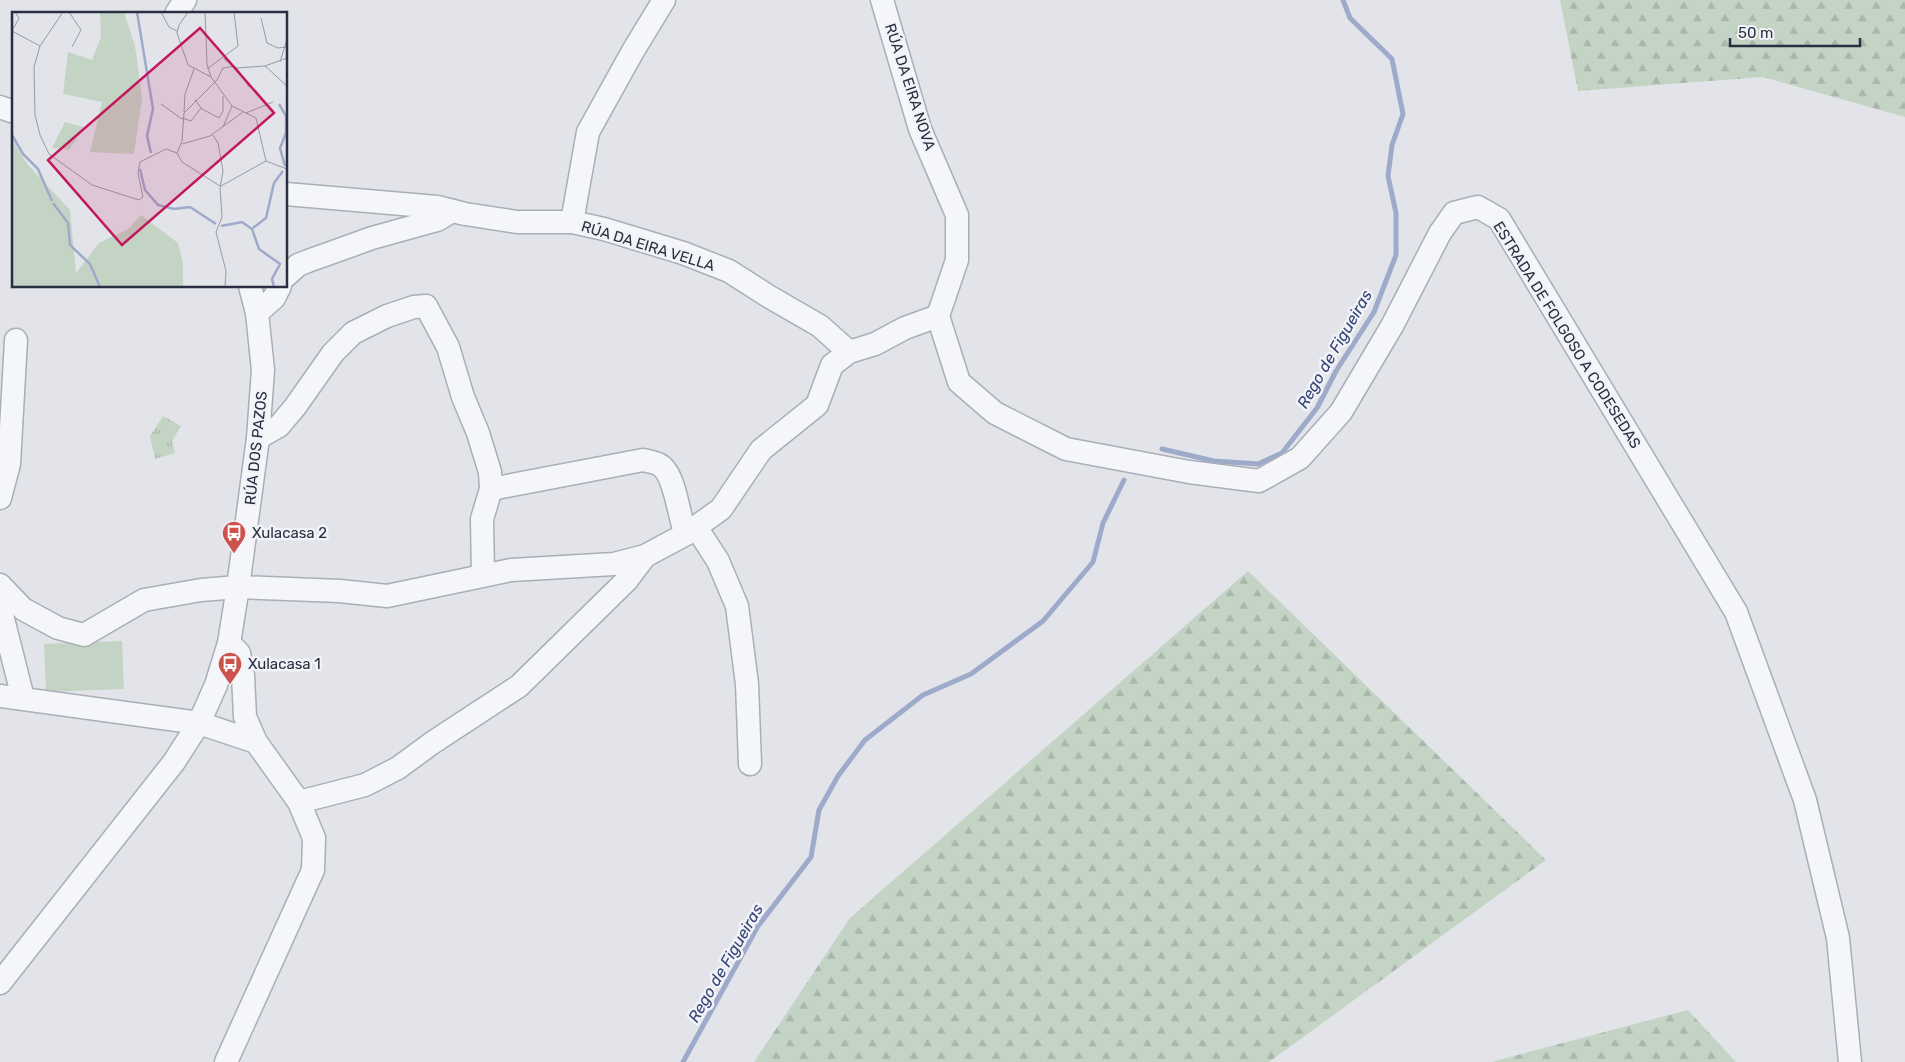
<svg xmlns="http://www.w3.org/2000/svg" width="1905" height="1062" font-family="Rubik,sans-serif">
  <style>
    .grass { fill: url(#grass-tufts) }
    .forest { fill: url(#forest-firs) }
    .pitch { fill: #c4d4c4 }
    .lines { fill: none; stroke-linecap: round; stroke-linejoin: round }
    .stream { stroke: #9eaac9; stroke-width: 5 }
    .minor-casing { stroke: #abadb8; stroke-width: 25 }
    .minor { stroke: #f5f6f9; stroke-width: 22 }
    .labels { text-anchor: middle; stroke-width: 5; stroke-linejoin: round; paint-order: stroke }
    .street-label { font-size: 15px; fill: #2a2e42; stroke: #f2f3f8 }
    .poi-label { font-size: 15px; fill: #2a2e42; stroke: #f2f3f8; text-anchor: start }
    .water-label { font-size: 16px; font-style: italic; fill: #354476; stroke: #f2f3f8 }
    .inset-river { fill: none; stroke: #9eaac9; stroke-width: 2.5 }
    .inset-road { fill: none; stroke: #989ba7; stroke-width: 1 }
    .view { fill: #c2185b; fill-opacity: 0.15; stroke: #c2185b; stroke-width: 2.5 }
    .inset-edge { fill: none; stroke: #2a2e42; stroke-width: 2.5 }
  </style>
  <defs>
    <pattern id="grass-tufts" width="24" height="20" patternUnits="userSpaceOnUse" patternTransform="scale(1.25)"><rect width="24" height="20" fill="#c4d4c4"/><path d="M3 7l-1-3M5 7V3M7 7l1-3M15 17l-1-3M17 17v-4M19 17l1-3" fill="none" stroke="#a9b6aa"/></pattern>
    <pattern id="forest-firs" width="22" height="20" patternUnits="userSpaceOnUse" patternTransform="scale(1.25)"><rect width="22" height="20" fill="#c4d4c4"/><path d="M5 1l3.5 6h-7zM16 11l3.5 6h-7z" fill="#a9b6aa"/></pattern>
  </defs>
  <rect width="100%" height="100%" fill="#e2e4ea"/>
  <path class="grass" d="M163,416L181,426L172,441L175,453L155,459L150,436Z"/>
  <g class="forest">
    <path d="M1560,0H1905V117L1763,77L1578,91Z"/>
    <path d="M1248,571L1546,860L1269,1062H754L850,918Z"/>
    <path d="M1688,1010L1736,1062H1491Z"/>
  </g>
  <path class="pitch" d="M122,641L124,689L46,692L44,644Z"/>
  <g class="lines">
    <g class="stream">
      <path d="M1162,449L1214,461L1258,464L1282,453L1317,408L1336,371L1374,312L1396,255V213L1388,176L1392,145L1403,114L1392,59L1350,18L1343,0"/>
      <path d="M683,1062L758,926L811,857L819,810L838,776L865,740L923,695L971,674L1043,621L1093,562L1103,523L1124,480"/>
    </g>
    <defs>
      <g id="minor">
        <path d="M882,0L920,129L957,215V260L938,316"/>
        <path d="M176,14L185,0"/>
        <path d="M0,107L14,112"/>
        <path d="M286,194L437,207L465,214L517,222H572L604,229L683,253L729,271L768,296L820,326L849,352"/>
        <path d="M572,222L588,132L633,51L664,0"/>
        <path d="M286,276L298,265L308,261L372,238L437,220L452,211"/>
        <path d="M257,313L274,298L280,286"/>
        <path d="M938,316L959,382L995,413L1066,449L1189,472L1259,481L1300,458L1341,412L1392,326L1440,233L1454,213L1478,207L1499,219L1736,612L1805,800L1838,938L1850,1062"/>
        <path d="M258,438L279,426L295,407L333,353L353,333L387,316L414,307L426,306L448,347L463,397L478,433L490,472L491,489L482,519L483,575"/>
        <path d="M491,489L643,460C648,461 653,462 658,464C676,472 678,517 686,534"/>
        <path d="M0,498L9,464L16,340"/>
        <path d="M696,527L718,561L737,606L747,684L750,764"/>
        <path d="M0,585L23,609L58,628L84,635L144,600L201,590L238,587L340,591L387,596L511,570L614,564L645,556L686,534L721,509L761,450L817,405L832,365L849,352L875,344L905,328L938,316"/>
        <path d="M0,607L23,698"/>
        <path d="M0,696L199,723L256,742"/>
        <path d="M299,802L365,785L398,768L432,743L519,686L627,580L645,556"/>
        <path d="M0,983L174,762L199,723L216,685L229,643L238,587L258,438L263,370L257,313L250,286"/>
        <path d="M226,1062L313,870L314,838L299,802L256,742L245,717L243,675L239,653L229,643"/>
      </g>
    </defs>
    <use href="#minor" class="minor-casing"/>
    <use href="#minor" class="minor"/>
  </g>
  <defs>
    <symbol id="bus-pin" viewBox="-11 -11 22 30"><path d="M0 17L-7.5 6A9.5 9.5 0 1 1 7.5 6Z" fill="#cc524b" stroke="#f2f3f8"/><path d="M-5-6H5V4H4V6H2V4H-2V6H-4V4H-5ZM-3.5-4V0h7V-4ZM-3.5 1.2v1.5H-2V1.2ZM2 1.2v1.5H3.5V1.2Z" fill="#fff"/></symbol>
  </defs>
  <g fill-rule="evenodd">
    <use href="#bus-pin" x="220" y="519" width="28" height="38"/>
    <use href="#bus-pin" x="216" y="650" width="28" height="38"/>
  </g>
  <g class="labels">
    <g class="street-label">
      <text transform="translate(910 87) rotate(72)" y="5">RÚA DA EIRA NOVA</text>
      <text transform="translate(648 246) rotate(17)" y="5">RÚA DA EIRA VELLA</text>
      <text transform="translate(1567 335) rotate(58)" y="5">ESTRADA DE FOLGOSO A CODESEDAS</text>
      <text transform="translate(256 448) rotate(-84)" y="5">RÚA DOS PAZOS</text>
    </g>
    <g class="poi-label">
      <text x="252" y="538">Xulacasa 2</text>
      <text x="248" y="669">Xulacasa 1</text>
    </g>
    <g class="water-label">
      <text transform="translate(1334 349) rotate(-60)" y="6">Rego de Figueiras</text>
      <text transform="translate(725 963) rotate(-60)" y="6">Rego de Figueiras</text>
    </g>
  </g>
  <g transform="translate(12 12)">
    <rect width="275" height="275" fill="#e2e4ea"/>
    <path d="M88,0H112L123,34L130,86L122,142L78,140L90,90L51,82L56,40L80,48L89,25ZM53,110L72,115L57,138L40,136ZM0,128L16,153L58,198L64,261L87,231L116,217L129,203L166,231L171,251V275H0Z" fill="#c4d4c4"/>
    <path class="inset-river" d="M125,0L141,97L135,124L139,141M267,92L274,104V121L268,136L273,154M0,123L11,142L26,157L40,189M128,157L133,178L146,193L162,197L178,195L204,212M41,191L56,211L58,233L78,252L88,275M209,214L230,210L240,217L247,237L268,252L260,267L262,275M241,216L254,206L262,171L271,159"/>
    <path class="inset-road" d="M51,0L28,34L22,55L23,103L28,123L37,142L80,173L127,188L131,185L126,161L128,150L154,137L165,141M57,0L69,18L60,35M149,0L157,15L165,19M176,0L167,13L165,21L176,53L199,65M193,0L195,52L199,65L220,94L244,106L254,149L275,157M249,6L255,31L266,36L275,35M0,19L28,34M0,19L7,6L3,0M212,47L225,56L237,75M268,50L275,27M253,54L275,46M225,56L253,54L275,74M195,57L226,34L222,0M183,88L190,97L207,106L211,99V84M149,92L170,107M172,100L173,82L182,57M234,101L261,90M170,106L179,109L189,96M211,115L220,94M201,123L206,131L211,159L208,176L210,205L204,220L214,259L213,275M170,132L198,124L231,100M165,141L170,129L172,101L205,68L211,56L223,54M165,141L170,150L208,174M209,174L254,149"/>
    <path class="view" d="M188,16L262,101L110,233L36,148Z"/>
    <rect width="275" height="275" class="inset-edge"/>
  </g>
  <path d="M1730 38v8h130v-8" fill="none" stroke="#2a2e42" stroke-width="2.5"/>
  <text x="1738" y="38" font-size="15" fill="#2a2e42" stroke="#f2f3f8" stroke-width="4" paint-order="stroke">50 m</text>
</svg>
